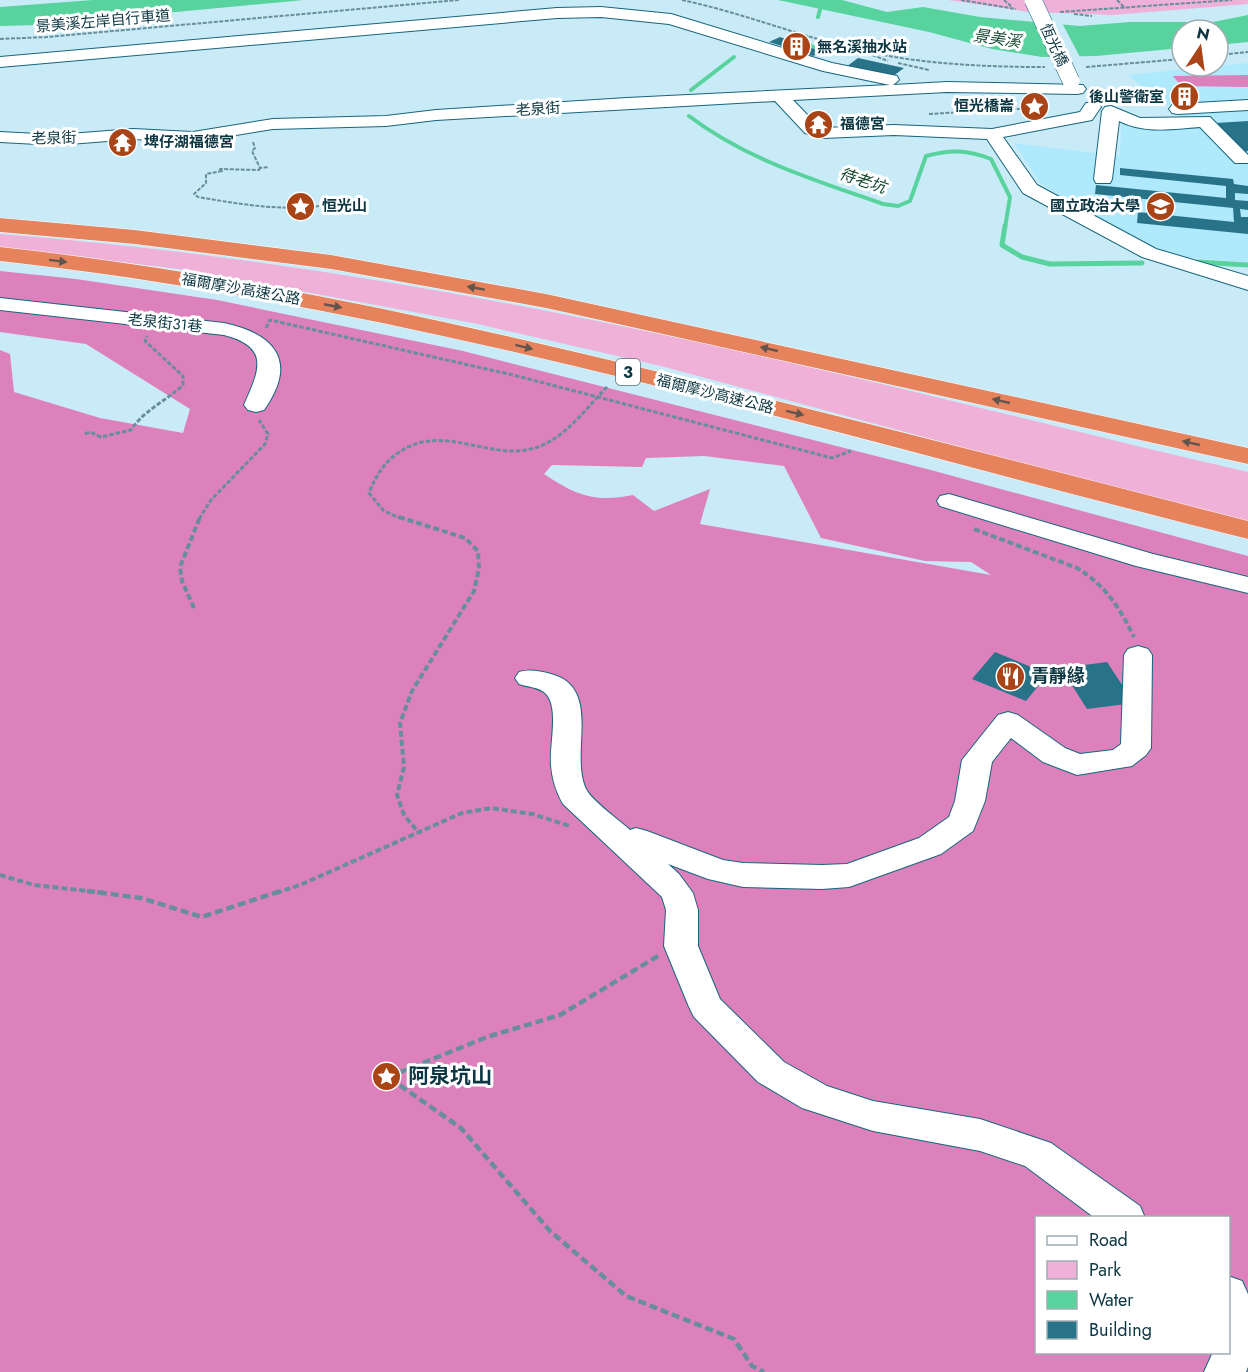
<svg xmlns="http://www.w3.org/2000/svg" width="1248" height="1372" font-family="Jost,'Noto Sans TC',sans-serif">
  <style>
    .built { fill: #aee9fd }
    .green { fill: #efb1d8 }
    .forest { fill: #dd81bd; fill-rule: evenodd }
    .water { fill: #59d39d }
    .pier { fill: #c9ebf8 }
    .lines { fill: none; stroke-linecap: round; stroke-linejoin: round }
    .stream-far1 { stroke: #59d39d; stroke-width: 4 }
    .stream { stroke: #59d39d; stroke-width: 5 }
    .building { fill: #297389 }
    .minor-casing { stroke: #17657b; stroke-width: 2 }
    .highway-casing { stroke: #fff; stroke-width: 1 }
    .path-far3 { stroke: #688e9b; stroke-width: 2; stroke-dasharray: 4 1.5; stroke-linecap: butt }
    .path-far2 { stroke: #688e9b; stroke-width: 3; stroke-dasharray: 4.5 2; stroke-linecap: butt }
    .path-far1 { stroke: #688e9b; stroke-width: 4; stroke-dasharray: 6 3; stroke-linecap: butt }
    .path { stroke: #688e9b; stroke-width: 4.5; stroke-dasharray: 8 4; stroke-linecap: butt }
    .minor { fill: #fff; fill-rule: evenodd }
    .highway { fill: #e6835d; fill-rule: evenodd }
    .minor-bridge-casing { stroke: #17657b; stroke-width: 18; stroke-linecap: butt }
    .minor-bridge { stroke: #fff; stroke-width: 17 }
    .oneway { fill: #63554d }
    .labels { text-anchor: middle; stroke-width: 6; stroke-linejoin: round; paint-order: stroke }
    .far-street-label { font-size: 15px; fill: #0c3642; stroke: #fff }
    .far-poi-label { font-size: 15px; font-weight: bold; fill: #0c3642; stroke: #fff; text-anchor: start }
    .far-water-label { font-size: 16px; font-style: italic; fill: #154731; stroke: #fff }
    .shield { fill: #fff; stroke: #55727b; stroke-width: 1.5 }
    .shield-label { font-size: 16px; font-weight: bold; fill: #0c3642 }
    .poi-label { font-size: 18px; font-weight: bold; fill: #0c3642; stroke: #fff; text-anchor: start }
    .near-poi-label { font-size: 21px; font-weight: bold; fill: #0c3642; stroke: #fff; text-anchor: start }
  </style>
  <rect width="100%" height="100%" fill="#c9ebf8"/>
  <path class="built" d="M1248,63V262L1179,257L1139,245L1108,228L1040,183L1014,143L1120,156L1121,121L1181,119L1172,105H1162L1128,75Z"/>
  <g class="green">
    <path d="M948,0H1248V4L1113,15L1029,12Z"/>
    <path d="M0,234C232,252 461,291 688,340C876,380 1061,429 1248,472V521L1135,494L661,366L473,323L187,270L0,248Z"/>
  </g>
  <g class="forest">
    <path d="M1248,75V87H1242L1181,86L1173,76Z"/>
    <path d="M0,271L76,279L217,300L463,351L927,469L1248,556V1372H0V350L10,354L14,392L100,418L183,433L190,409L86,344L0,332ZM704,456L784,466L821,538L925,561L971,562L991,575L700,524L710,489L654,511L633,495C595,503 575,495 544,474L552,465L642,467L646,458ZM1036,1218H1228V1352H1036Z"/>
  </g>
  <g class="water">
    <path d="M93,0H304L37,25L0,26V7Z"/>
    <path d="M778,0H842L887,12L923,7L980,17L1080,26L1130,22H1213L1248,15V42L1218,45V30H1182V48L1096,56L1042,57L992,49L929,32Z"/>
  </g>
  <path class="pier" d="M1037,19L1061,21L1081,59L1058,60Z"/>
  <g class="lines">
    <g class="stream-far1">
      <path d="M818,17L822,2"/>
      <path d="M807,38L803,39L814,48"/>
      <path d="M691,90L734,57"/>
      <path d="M689,116C747,160 815,180 883,204L898,206L910,201L926,156C950,149 968,150 991,159L1010,197L1005,228"/>
    </g>
    <g class="stream">
      <path d="M1005,226L1002,245L1022,257L1050,264L1142,263"/>
      <path d="M1198,262L1248,265"/>
    </g>
  </g>
  <g class="building">
    <path d="M780,37L823,52L813,56L769,42Z"/>
    <path d="M858,58L904,68L892,77L846,67Z"/>
    <path d="M1248,121V151L1245,152L1216,123Z"/>
    <path d="M1120,168L1233,179L1234,184L1248,186V194L1235,193V200L1248,201V210L1240,209L1241,217H1248V234L1137,223L1138,212L1234,222L1233,208L1095,194L1096,185L1226,198V186L1120,175Z"/>
    <path d="M995,652L1048,674L1026,701L972,679Z"/>
    <path d="M1107,662L1134,703L1087,709L1061,668Z"/>
  </g>
  <g class="lines">
    <defs>
      <g id="minor">
        <path d="M601,7L671,14L832,63L897,76L899,80L893,85L947,82L1083,85L1086,89L1083,93L1077,94L947,92L793,100L817,125L824,128L894,125L992,129L1080,112L1086,103H1098L1101,107L1092,120L1003,137L1037,185L1156,249L1248,276V290L1142,257L1023,193L987,139L894,135L823,138L805,133L775,101L436,120L386,126L273,129L193,142L133,139L57,145L0,142V132L57,135L133,129L193,132L273,119L386,116L436,110L627,98L890,85L823,71L669,24L601,17L557,18L0,67V57L557,8Z"/>
        <path d="M1248,100V110L1178,114L1172,113L1169,109L1172,105L1178,104Z"/>
        <path d="M1111,106L1140,118L1210,117L1248,155V163H1235L1200,127C1172,129 1145,134 1119,121L1112,179L1110,183H1096L1094,179L1102,111L1105,107Z"/>
        <path d="M0,298L224,323C276,334 298,362 264,410L256,412L248,410L244,405C259,371 271,347 224,335L0,310Z"/>
        <path d="M949,494L1153,554L1248,577V593L1136,566L940,506L937,501L940,496Z"/>
        <path d="M1138,646L1148,649L1152,655L1151,748L1146,755L1132,766L1077,775L1043,762L1011,738L992,762L985,801L973,831L941,854L849,887L822,889L743,887L708,879L668,864L679,874L693,893L698,910V946L720,999L784,1062L827,1086L873,1101L980,1119L1051,1143L1140,1206L1145,1218H1095L1025,1166L980,1151L873,1131L802,1108L758,1082L694,1017L689,1007L664,946L666,910L662,897L563,804C556,792 552,779 551,765C549,746 560,706 545,693C539,687 527,687 519,684L515,678L519,672C530,669 539,671 551,674C603,688 569,753 586,789C592,801 619,820 630,830L636,828L647,831L723,860L743,863L822,865L847,864L919,838L949,817L955,801L962,760L998,715L1008,712L1018,715L1065,748L1080,754L1113,750L1121,744L1124,655L1128,649Z"/>
        <path d="M1228,1276L1242,1281L1248,1294V1367L1246,1372H1204L1213,1352H1228Z"/>
      </g>
      <g id="highway">
        <path d="M0,218L135,230L331,255L546,294L1248,448V464L546,308L331,269L135,244L0,232Z"/>
        <path d="M0,247C229,272 452,321 675,376C866,422 1057,472 1248,521V539C835,436 425,308 0,261Z"/>
      </g>
    </defs>
    <use href="#minor" class="minor-casing"/>
    <use href="#highway" class="highway-casing"/>
    <g class="path-far3">
      <path d="M682,0C743,13 802,37 863,51C922,64 984,67 1045,67"/>
      <path d="M961,0L1016,9"/>
      <path d="M1004,0L1012,7"/>
      <path d="M1117,0L1125,8"/>
      <path d="M1060,12L1232,0"/>
      <path d="M1074,14L1092,16"/>
      <path d="M0,39L47,37L459,0"/>
      <path d="M867,53L888,61"/>
      <path d="M1218,55L1248,52"/>
      <path d="M898,63L929,70"/>
      <path d="M1086,67L1182,59"/>
      <path d="M929,114L1033,108"/>
      <path d="M253,142L255,148L252,151L260,168L269,167"/>
      <path d="M260,168L259,170L220,169L222,171L206,174V183L194,194L198,197C245,205 290,213 337,203"/>
    </g>
    <g class="path-far2">
      <path d="M266,328L270,320L513,375L832,458L851,451"/>
      <path d="M85,434L90,432L101,437L131,430C144,410 166,401 183,385V376L145,341L147,336"/>
      <path d="M199,519L211,500L265,444L268,434L259,420"/>
      <path d="M402,519L384,511L369,493C377,473 386,459 406,448C448,426 492,461 535,448C565,439 587,407 608,386"/>
    </g>
    <g class="path-far1">
      <path d="M399,517L465,538L478,551L479,569L474,591L412,691L400,723L404,767L397,795L404,815L419,833"/>
      <path d="M974,529L1077,568C1105,585 1120,608 1134,637"/>
      <path d="M194,608L182,581L180,567L200,517"/>
      <path d="M0,875L34,885L105,893"/>
      <path d="M276,893L300,885L462,813L491,808L532,814L570,826"/>
    </g>
    <g class="path">
      <path d="M87,891L141,898L202,917L281,891"/>
      <path d="M658,956L560,1015L487,1037L388,1077L461,1128L550,1231L626,1296L734,1339L752,1366L764,1372"/>
    </g>
    <use href="#minor" class="minor"/>
    <use href="#highway" class="highway"/>
    <defs>
      <path id="minor-bridge" d="M1033,0L1071,81"/>
    </defs>
    <use href="#minor-bridge" class="minor-bridge-casing"/>
    <use href="#minor-bridge" class="minor-bridge"/>
  </g>
  <defs><path id="oneway-solid" d="M-6-.8H1V-3.2L6.5 0L1 3.2V.8H-6Z" transform="scale(1.5)"/></defs>
  <g class="oneway">
    <use href="#oneway-solid" transform="translate(58 261) rotate(7)"/>
    <use href="#oneway-solid" transform="translate(476 288) rotate(-170)"/>
    <use href="#oneway-solid" transform="translate(333 306) rotate(11)"/>
    <use href="#oneway-solid" transform="translate(524 347) rotate(14)"/>
    <use href="#oneway-solid" transform="translate(769 349) rotate(-167)"/>
    <use href="#oneway-solid" transform="translate(1001 401) rotate(-167)"/>
    <use href="#oneway-solid" transform="translate(795 413) rotate(14)"/>
    <use href="#oneway-solid" transform="translate(1191 443) rotate(-167)"/>
  </g>
  <defs>
    <symbol id="building-disc" viewBox="-11 -11 22 22"><circle r="9.5" fill="#a94416" stroke="#fff"/><path d="M-4-6H4V6H1V3H-1V6H-4ZM-2.5-4.3h1.7v1.8h-1.7ZM.8-4.3h1.7v1.8H.8ZM-2.5-1h1.7V.8h-1.7ZM.8-1h1.7V.8H.8Z" fill="#fff"/></symbol>
    <symbol id="sight-disc" viewBox="-11 -11 22 22"><circle r="9.5" fill="#a94416" stroke="#fff"/><path d="M0-6L1.8-2.2L6-1.7L2.9 1.2L3.7 5.4L0 3.3L-3.7 5.4L-2.9 1.2L-6-1.7L-1.8-2.2Z" fill="#fff"/></symbol>
    <symbol id="temple-disc" viewBox="-11 -11 22 22"><circle r="9.5" fill="#a94416" stroke="#fff"/><path d="M0-6L5-2H3V0L6.5 2.5H4V6H1.5V3h-3V6H-4V2.5H-6.5L-3 0V-2H-5Z" fill="#fff"/></symbol>
    <symbol id="university-disc" viewBox="-11 -11 22 22"><circle r="9.5" fill="#a94416" stroke="#fff"/><path d="M0-5L7-2L0 1L-7-2ZM-4 1L0 2.5L4 1V4Q0 6-4 4Z" fill="#fff"/></symbol>
    <symbol id="restaurant-disc" viewBox="-11 -11 22 22"><circle r="9.5" fill="#a94416" stroke="#fff"/><path d="M-5-6h1v4h1v-4h1v4h1v-4h1v5L-1.5 .5V6h-2V.5L-5-1ZM5-6V6H3V1.5H1.5Q1.5-4 5-6Z" fill="#fff"/></symbol>
  </defs>
  <g fill-rule="evenodd">
    <use href="#building-disc" x="780" y="30" width="33" height="33"/>
    <use href="#building-disc" x="1168" y="80" width="33" height="33"/>
    <use href="#sight-disc" x="1018" y="90" width="33" height="33"/>
    <use href="#temple-disc" x="802" y="108" width="33" height="33"/>
    <use href="#temple-disc" x="106" y="126" width="33" height="33"/>
    <use href="#sight-disc" x="284" y="190" width="33" height="33"/>
    <use href="#university-disc" x="1144" y="190" width="33" height="33"/>
    <use href="#restaurant-disc" x="994" y="660" width="33" height="33"/>
    <use href="#sight-disc" x="370" y="1060" width="33" height="33"/>
  </g>
  <g class="labels">
    <g class="far-street-label">
      <text transform="translate(103 21) rotate(-5)" y="5">景美溪左岸自行車道</text>
      <text transform="translate(1054 45) rotate(65)" y="5">恆光橋</text>
      <text transform="translate(538 109) rotate(-4)" y="5">老泉街</text>
      <text transform="translate(54 138) rotate(-1)" y="5">老泉街</text>
      <text transform="translate(241 289) rotate(10)" y="5">福爾摩沙高速公路</text>
      <text transform="translate(165 323) rotate(6)" y="5">老泉街31巷</text>
      <text transform="translate(715 394) rotate(14)" y="5">福爾摩沙高速公路</text>
    </g>
    <g class="far-poi-label">
      <text x="817" y="52">無名溪抽水站</text>
      <text x="1164" y="102" text-anchor="end">後山警衛室</text>
      <text x="1014" y="111" text-anchor="end">恒光橋崙</text>
      <text x="840" y="129">福德宮</text>
      <text x="144" y="147">埤仔湖福德宮</text>
      <text x="322" y="211">恒光山</text>
      <text x="1140" y="211" text-anchor="end">國立政治大學</text>
    </g>
    <g class="far-water-label">
      <text transform="translate(997 38) rotate(8)" y="6">景美溪</text>
      <text transform="translate(863 180) rotate(18)" y="6">待老坑</text>
    </g>
    <rect class="shield" x="616" y="359" width="24" height="26" rx="4.5"/>
    <g class="shield-label">
      <text x="628" y="378">3</text>
    </g>
    <g class="poi-label">
      <text x="1031" y="682">青靜緣</text>
    </g>
    <g class="near-poi-label">
      <text x="408" y="1083">阿泉坑山</text>
    </g>
  </g>
  <rect x="1035" y="1216" width="195" height="138" fill="#ffffff" stroke="#9eafb3" stroke-width="1.5"/>
  <rect x="1047" y="1236" width="30" height="9" fill="#ffffff" stroke="#9eafb3" stroke-width="1.5"/>
  <text x="1089" y="1246" font-size="18" fill="#0c3642">Road</text>
  <rect x="1047" y="1261" width="30" height="18" fill="#efb1d8" stroke="#9eafb3" stroke-width="1.5"/>
  <text x="1089" y="1276" font-size="18" fill="#0c3642">Park</text>
  <rect x="1047" y="1291" width="30" height="18" fill="#59d39d" stroke="#9eafb3" stroke-width="1.5"/>
  <text x="1089" y="1306" font-size="18" fill="#0c3642">Water</text>
  <rect x="1047" y="1321" width="30" height="18" fill="#297389" stroke="#9eafb3" stroke-width="1.5"/>
  <text x="1089" y="1336" font-size="18" fill="#0c3642">Building</text>
  <g transform="translate(1200 48) rotate(13)"><circle r="28" fill="#ffffff" stroke="#9eafb3" stroke-width="1.5"/>
  <path d="M0-4.5L10 22L0 15L-10 22Z" fill="#a94416"/>
  <text y="-9" font-size="16" font-weight="bold" text-anchor="middle" fill="#0c3642">N</text>
  </g>
</svg>
